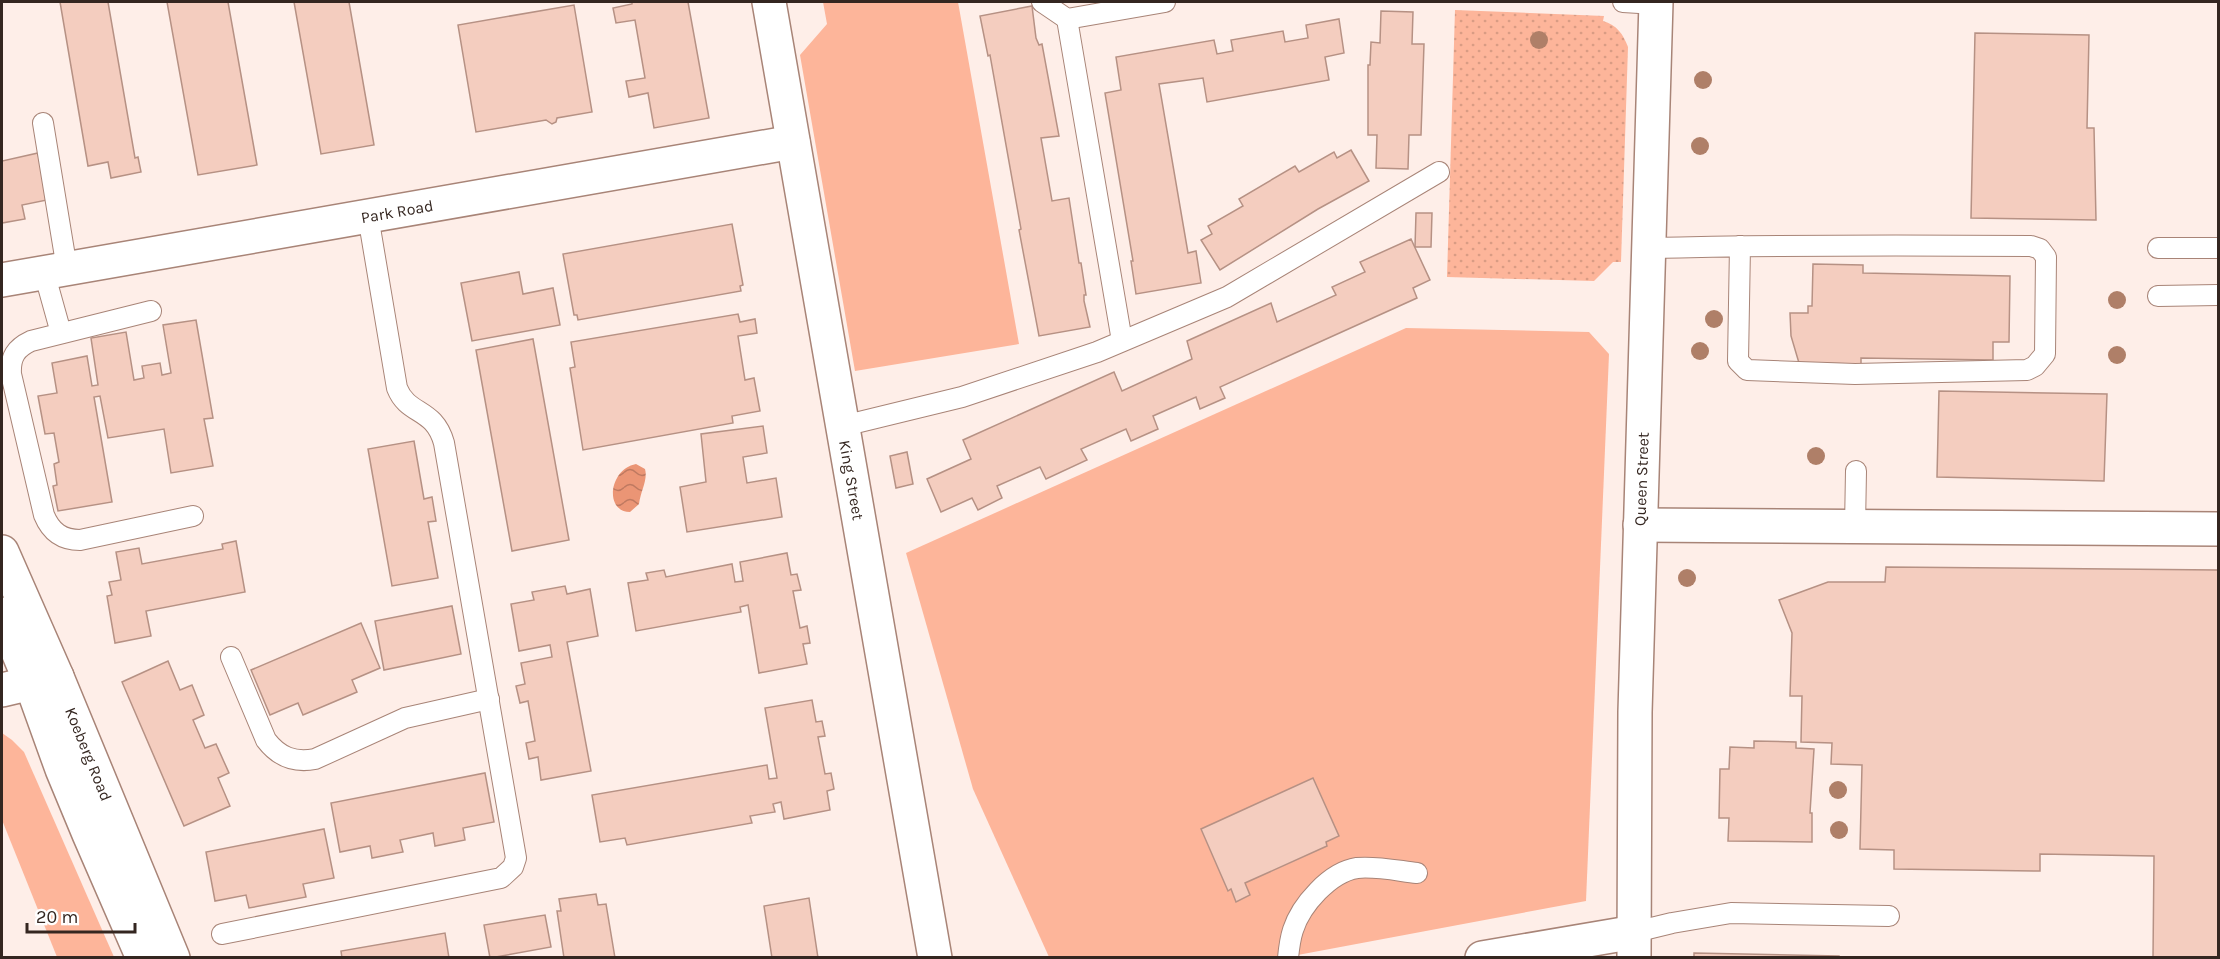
<svg xmlns="http://www.w3.org/2000/svg" width="2220" height="959" font-family="Karla,sans-serif">
  <style>
    .grass { fill: #fdb59a }
    .park { fill: url(#park-dots) }
    .water { fill: url(#water-waves) }
    .building { fill: #f4cdbf; stroke: #b69184; stroke-width: 1.5 }
    .lines { fill: none; stroke-linecap: round; stroke-linejoin: round }
    .service-casing { stroke: #a88477; stroke-width: 22 }
    .minor-casing { stroke: #a88477; stroke-width: 36 }
    .secondary-casing { stroke: #a88477; stroke-width: 36 }
    .service { stroke: #fff; stroke-width: 20 }
    .minor { stroke: #fff; stroke-width: 33 }
    .secondary { stroke: #fff; stroke-width: 33 }
    .tree { fill: #af7f68 }
    .labels { text-anchor: middle; stroke-width: 6; stroke-linejoin: round; paint-order: stroke }
    .street-label { font-size: 16px; fill: #342620; stroke: #fff }
  </style>
  <defs>
    <pattern id="park-dots" width="8" height="8" patternUnits="userSpaceOnUse" patternTransform="scale(1.5)"><rect width="8" height="8" fill="#fdb59a"/><path d="M2 2h.1M6 6h.1" fill="none" stroke="#d99c84" stroke-width="1.8" stroke-linecap="round"/></pattern>
    <pattern id="water-waves" width="16" height="10" patternUnits="userSpaceOnUse" patternTransform="scale(1.5)"><rect width="16" height="10" fill="#eb9575"/><path d="M0 5q4-4 8 0t8 0" fill="none" stroke="#bf7960"/></pattern>
  </defs>
  <rect width="100%" height="100%" fill="#feeee8"/>
  <g class="grass">
    <path d="M823,2H958L1019,344L855,371L800,55L827,24Z"/>
    <path d="M1406,328L1589,332L1609,354L1586,901L1287,957H1049L973,789L906,553Z"/>
    <path d="M2,733L12,740L24,752L114,957H57L2,820Z"/>
  </g>
  <path class="park" d="M1455,10L1604,16L1603,21C1617,25 1623,34 1628,47L1621,262H1613L1594,281L1447,277Z"/>
  <path class="water" d="M636,464L645,469C648,480 641,490 639,504L630,512C604,512 609,469 636,464Z"/>
  <g class="building">
    <path d="M60,2H108L135,158L138,157L141,172L111,178L108,162L88,166Z"/>
    <path d="M167,2H228L257,165L198,175Z"/>
    <path d="M294,2H349L374,145L321,154Z"/>
    <path d="M632,2H688L709,118L654,128L648,93L629,97L626,81L645,78L635,20L616,23L613,8L632,4Z"/>
    <path d="M574,5L592,112L557,118L556,122L552,124L546,120L476,132L458,25Z"/>
    <path d="M1032,6L1036,38L1039,45L1042,44L1059,136L1041,138L1052,201L1069,198L1079,263H1081L1086,295H1084V301L1090,327L1039,336L1019,230L1021,229L990,55L988,56L980,16Z"/>
    <path d="M1381,11L1413,12L1412,44H1424L1421,135H1409L1408,169L1376,168L1377,135H1368V65H1370L1371,42L1380,43Z"/>
    <path d="M1339,19L1344,53L1325,57L1329,80L1207,102L1203,78L1159,84L1188,253L1196,251L1201,283L1136,294L1131,261H1133L1105,93L1121,90L1116,57L1214,40L1217,54L1233,51L1231,40L1283,31L1285,42L1308,38L1306,25Z"/>
    <path d="M1975,33L2089,35L2087,128H2094L2096,220L1971,218Z"/>
    <path d="M1351,150L1369,181L1318,209L1220,270L1201,240L1212,234L1208,226L1243,206L1239,199L1295,166L1299,172L1334,152L1337,158Z"/>
    <path d="M38,153L47,200L22,205L25,219L2,223V161Z"/>
    <path d="M1416,213H1432L1431,247H1415Z"/>
    <path d="M732,224L743,285L740,286L741,291L578,320L577,315H574L563,254Z"/>
    <path d="M1411,239L1430,280L1413,288L1417,298L1220,387L1225,398L1200,409L1196,397L1153,416L1158,429L1131,441L1126,429L1081,449L1087,460L1046,479L1040,467L997,486L1002,498L978,510L972,498L941,512L927,479L971,459L963,440L1114,372L1122,391L1192,359L1187,341L1271,303L1277,322L1336,295L1332,287L1365,272L1360,262Z"/>
    <path d="M1813,264L1863,265V273L2010,276L2009,342H1993V360L1861,358V364L1799,363L1791,336L1790,313H1808V306H1812Z"/>
    <path d="M519,272L523,294L553,288L560,325L472,341L461,283Z"/>
    <path d="M738,314L740,322L755,319L757,333L738,336L745,380L754,378L760,411L732,416L733,423L583,450L570,368L575,367L571,342Z"/>
    <path d="M196,320L213,418L204,419L213,466L171,473L164,429L108,438L100,396L94,397L112,502L58,511L53,486L57,485L54,464L59,462L54,433L45,434L38,396L57,393L52,363L87,356L92,386L98,385L91,338L126,332L134,380L144,378L142,366L160,363L162,375L171,373L163,325Z"/>
    <path d="M533,339L569,540L512,551L476,350Z"/>
    <path d="M1939,391L2107,394L2104,481L1937,477Z"/>
    <path d="M763,426L767,453L743,457L747,483L776,478L782,517L687,532L680,487L706,482L701,434Z"/>
    <path d="M414,441L424,499L432,497L436,521L428,522L438,578L392,586L368,449Z"/>
    <path d="M907,452L913,484L896,488L890,456Z"/>
    <path d="M236,541L245,592L146,611L151,636L115,643L107,596L112,595L109,582L121,580L116,552L139,548L142,564L223,549L222,544Z"/>
    <path d="M787,553L791,575L797,574L801,590L793,591L800,628L807,626L810,643L803,644L807,664L759,673L748,605L740,607L741,612L636,631L628,583L648,580L646,573L664,570L666,577L732,564L735,582L743,581L740,562Z"/>
    <path d="M1886,567L2218,570V958H2153L2154,856L2040,854V871L1894,869V850L1860,849L1862,765L1831,764L1832,743L1801,742L1802,696H1790L1792,633L1779,600L1828,582H1885Z"/>
    <path d="M565,586L567,594L590,589L598,636L567,642L591,771L541,780L538,757L529,759L526,743L535,741L528,701L520,703L516,686L525,684L521,663L552,657L550,645L519,651L511,604L534,600L532,592Z"/>
    <path d="M452,606L461,654L384,670L375,621Z"/>
    <path d="M361,623L380,668L352,680L357,692L303,715L298,703L270,715L251,670Z"/>
    <path d="M168,661L180,690L192,685L204,715L193,720L205,748L216,744L229,773L218,778L230,806L184,826L122,682Z"/>
    <path d="M812,700L816,722L822,721L825,736L818,737L825,774L831,773L834,789L827,791L830,810L784,819L781,802L773,804L775,812L750,816L752,823L627,845L625,838L600,842L592,795L767,765L769,779L777,778L765,708Z"/>
    <path d="M1754,741L1796,742V748L1814,749L1810,813H1812V842L1728,841L1729,818H1719L1720,769H1729L1730,747L1754,748Z"/>
    <path d="M485,773L494,822L463,828L465,840L435,846L433,833L400,840L403,852L372,858L370,846L340,852L331,803Z"/>
    <path d="M1313,778L1339,836L1326,842L1327,846L1245,883L1250,895L1236,902L1231,889L1228,891L1201,829Z"/>
    <path d="M324,829L334,878L303,884L306,897L249,908L246,895L215,901L206,852Z"/>
    <path d="M596,894L598,905L606,904L615,958H564L557,911H561L559,899Z"/>
    <path d="M809,898L818,958H772L764,906Z"/>
    <path d="M545,915L551,947L490,958L484,925Z"/>
    <path d="M445,933L449,958H342L341,951Z"/>
    <path d="M1694,953L1839,956V958H1694Z"/>
  </g>
  <g class="lines">
    <defs>
      <g id="service">
        <path d="M1042,2L1067,19L1165,2"/>
        <path d="M1623,2L1656,4"/>
        <path d="M1067,19L1122,341"/>
        <path d="M43,123L67,269"/>
        <path d="M1649,248C1776,245 1903,245 2031,246L2040,249L2046,257L2045,354L2035,366L2027,370L1855,374L1747,370L1738,361L1740,246"/>
        <path d="M2158,248H2218"/>
        <path d="M44,272L61,333"/>
        <path d="M2158,296L2218,295"/>
        <path d="M151,311L31,341C16,348 10,357 11,374L44,515C51,532 62,540 80,540L193,516"/>
        <path d="M843,426L962,397L1097,352L1227,297L1439,172"/>
        <path d="M1855,527L1856,471"/>
        <path d="M231,657L266,740C279,757 294,763 315,759L405,718L489,699"/>
        <path d="M1635,932L1672,923L1731,913L1889,916"/>
        <path d="M222,934L501,878L513,867L516,858L444,443C434,407 408,416 397,388L368,216"/>
        <path d="M1288,958C1289,948 1290,939 1293,930C1301,905 1330,872 1357,868C1376,866 1399,871 1417,873"/>
      </g>
      <g id="minor">
        <path d="M769,2L935,958"/>
        <path d="M2,280L793,142"/>
        <path d="M1640,525L2218,529"/>
        <path d="M2,690L57,677"/>
        <path d="M1482,958L1635,932"/>
        <path d="M1634,958L1635,712L1656,2"/>
      </g>
      <g id="secondary">
        <path d="M2,552L57,677L173,958"/>
        <path d="M2,614L31,683L62,769L89,834L143,958"/>
      </g>
    </defs>
    <use href="#service" class="service-casing"/>
    <use href="#minor" class="minor-casing"/>
    <use href="#secondary" class="secondary-casing"/>
    <use href="#service" class="service"/>
    <use href="#minor" class="minor"/>
    <use href="#secondary" class="secondary"/>
  </g>
  <g class="tree">
    <circle cx="1539" cy="40" r="9"/>
    <circle cx="1703" cy="80" r="9"/>
    <circle cx="1700" cy="146" r="9"/>
    <circle cx="2117" cy="300" r="9"/>
    <circle cx="1714" cy="319" r="9"/>
    <circle cx="1700" cy="351" r="9"/>
    <circle cx="2117" cy="355" r="9"/>
    <circle cx="1816" cy="456" r="9"/>
    <circle cx="1687" cy="578" r="9"/>
    <circle cx="1838" cy="790" r="9"/>
    <circle cx="1839" cy="830" r="9"/>
  </g>
  <g class="labels">
    <g class="street-label">
      <text transform="translate(397 211) rotate(-10)" y="6">Park Road</text>
      <text transform="translate(1641 479) rotate(-88)" y="6">Queen Street</text>
      <text transform="translate(852 480) rotate(80)" y="6">King Street</text>
      <text transform="translate(89 754) rotate(68)" y="6">Koeberg Road</text>
    </g>
  </g>
  <rect width="2220" height="959" fill="none" stroke="#342620" stroke-width="6"/>
  <path d="M27 923v9h108v-9" fill="none" stroke="#342620" stroke-width="3"/>
  <text x="36" y="923" font-size="18" fill="#342620" stroke="#ffffff" stroke-width="4.5" paint-order="stroke">20 m</text>
</svg>
